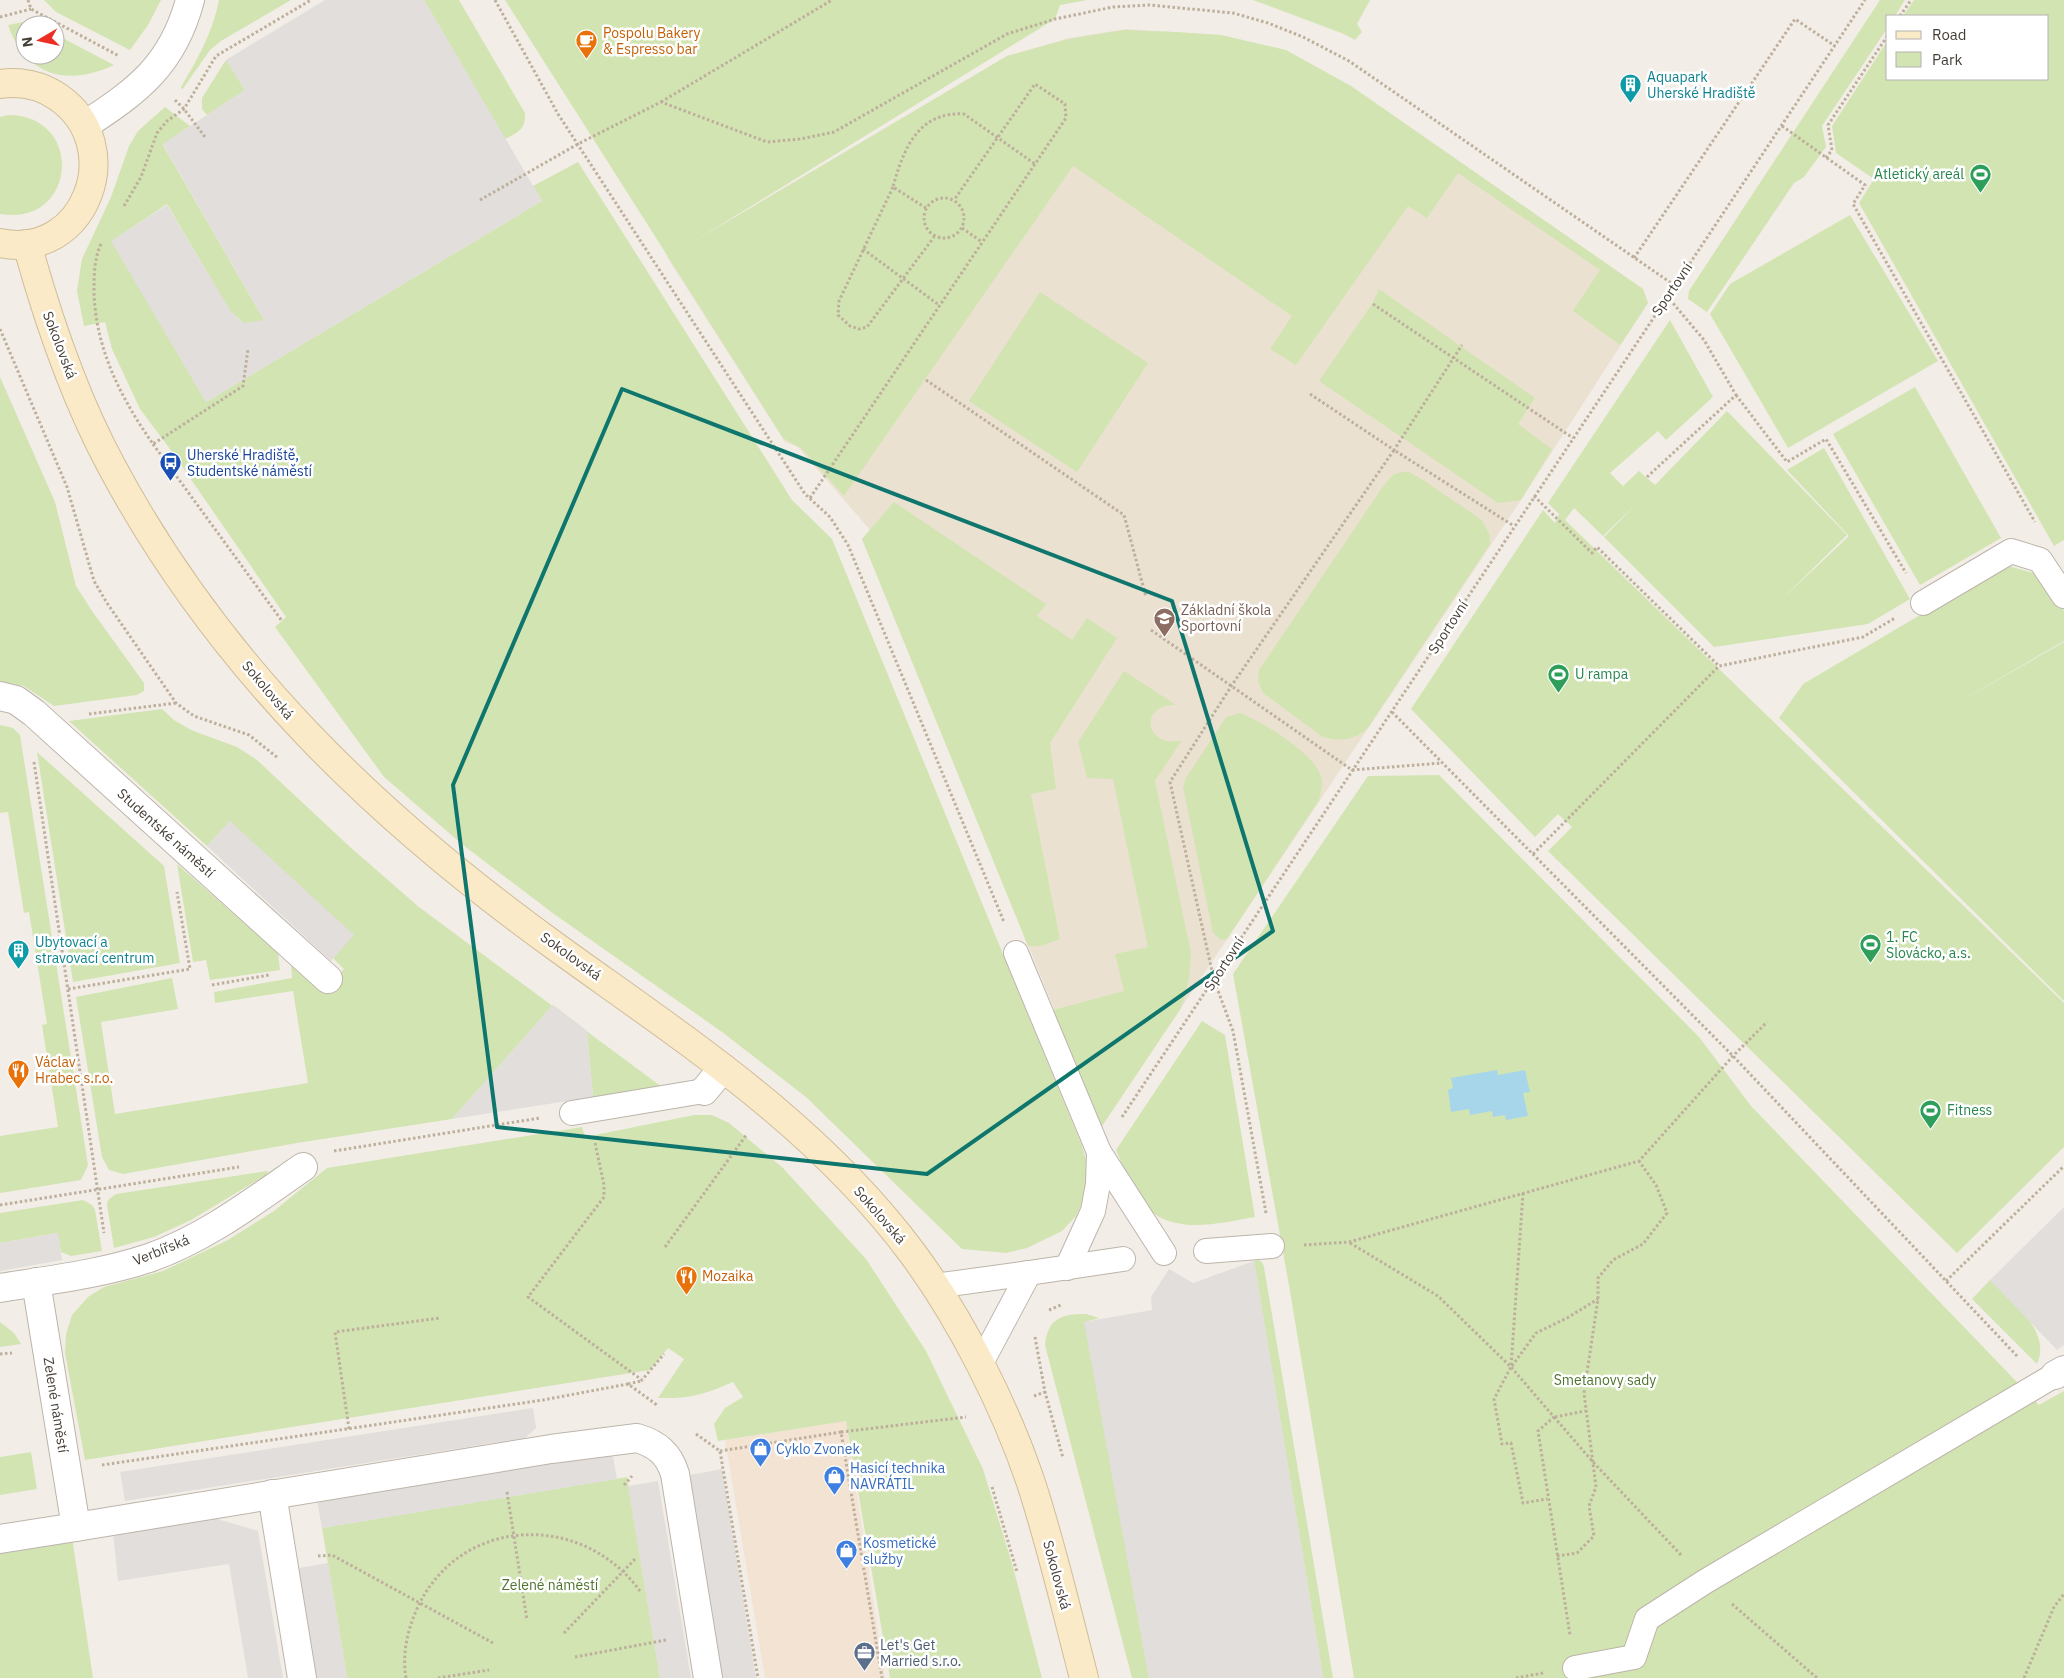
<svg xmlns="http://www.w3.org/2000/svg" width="2064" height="1678" font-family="'IBM Plex Sans',sans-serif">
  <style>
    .commercial { fill: #f3e3d3 }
    .education { fill: #ebe1d1 }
    .green { fill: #d2e4b2 }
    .parking { fill: #e1dedb }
    .water { fill: #a7d6eb }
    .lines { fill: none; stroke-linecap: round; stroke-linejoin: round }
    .lane-casing { stroke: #bdb4aa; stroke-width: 26 }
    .street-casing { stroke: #bdb4aa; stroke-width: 30 }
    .secondary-casing { stroke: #cfbc99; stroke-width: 30 }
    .path { stroke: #beaf9c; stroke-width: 3; stroke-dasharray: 2.5 2.5; stroke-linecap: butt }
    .lane { stroke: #fff; stroke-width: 24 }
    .street { stroke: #fff; stroke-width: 28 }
    .secondary { stroke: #fbeac8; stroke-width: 28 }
    .marked { fill: none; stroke: #0f766e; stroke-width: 4; stroke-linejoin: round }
    .labels { text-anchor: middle; stroke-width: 5; stroke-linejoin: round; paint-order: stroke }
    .food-label { font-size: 14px; fill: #c56008; stroke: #fff; text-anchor: start }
    .culture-label { font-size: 14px; fill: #0d838f; stroke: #fff; text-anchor: start }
    .leisure-label { font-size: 14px; fill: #27864d; stroke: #fff; text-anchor: start }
    .street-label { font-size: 14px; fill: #453e36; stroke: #fff }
    .transit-label { font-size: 14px; fill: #164399; stroke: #fff; text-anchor: start }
    .education-label { font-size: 14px; fill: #785e54; stroke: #fff; text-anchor: start }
    .park-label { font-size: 14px; fill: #4e732d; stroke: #fff }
    .shop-label { font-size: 14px; fill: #366cbe; stroke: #fff; text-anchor: start }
    .service-label { font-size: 14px; fill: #4e5e75; stroke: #fff; text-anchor: start }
  </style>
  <rect width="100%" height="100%" fill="#f2eee7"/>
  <path class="commercial" d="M846,1421L885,1678H765L725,1440Z"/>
  <path class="education" d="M1126,29L1221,35L1284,50L1351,86L1643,289L1648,303L1521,500L1102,1126L862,539L870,530L798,447L785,442L667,257L1007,56L1070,38Z"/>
  <g class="green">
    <path d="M44,0H161L148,25L130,50L56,12Z"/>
    <path d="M219,0H291L221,41L210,50L182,90L181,87C197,60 213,32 219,0Z"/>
    <path d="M424,0H459L525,113C526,129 519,132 505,139Z"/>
    <path d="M505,0H1087L1060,5L1055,19L688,245L1007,56L1068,39L1124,30L1175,32L1221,35L1286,50L1351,86L1643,289L1648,303L1620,345L1573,311L1600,270L1458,173L1427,218L1408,206L1296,365L1270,349L1292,316L1073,166L844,496L802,449L783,438Z"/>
    <path d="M1253,0H1370L1357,24L1362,32L1355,40L1344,34Z"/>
    <path d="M1880,0H1905L1895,16H1888V27L1822,126L1826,147L1804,177L1794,183L1707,312L1688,299L1689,291Z"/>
    <path d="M1914,0H2064V540L2054,546L1859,203L1874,179L1836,153L1832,126L1888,40V79H2048V16H1903Z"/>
    <path d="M23,22L38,25H25V55H55V34L114,65C67,87 26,76 8,25Z"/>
    <path d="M226,60L245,90L207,115L202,109V98Z"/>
    <path d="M165,107L190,126L163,145L264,320L258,323H244L230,311L167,204L112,241L206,402L542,201L533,186L578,162L792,500L832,539L1082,1146L1088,1166L1086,1194L1076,1216L1062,1231L1027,1248L1006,1253L962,1249L806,1097L722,1032L554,914L463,845L384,777L275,627L286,617L170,449L140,409L112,349L105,322L84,326L77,291L82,259L111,197L129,146L138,131Z"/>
    <path d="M8,115C85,115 77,227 0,214V117Z"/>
    <path d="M1850,215L1938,361L1788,448L1710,314L1730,284Z"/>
    <path d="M1379,289L1535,398L1518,424L1552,449L1521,500L1498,503L1319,381L1372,304Z"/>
    <path d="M1040,292L1148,363L1077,472L969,401Z"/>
    <path d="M1670,320L1713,397L1666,440L1658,431L1610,473L1623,486L1639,471L1655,485L1727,411L1847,535L1779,602L1849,536L1787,470L1824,448L1910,599L1868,624L1714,647L1604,537L1635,505L1603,536L1574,508L1565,520L2064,1003V1147L1957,1253L1548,851L1572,827L1558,814L1535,837L1411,709L1543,510L1555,523L1559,514L1548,503Z"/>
    <path d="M0,377L55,502L76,586L92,611L144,683V691L137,695L54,706L24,686L0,682Z"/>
    <path d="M1915,387L2001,538L1920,585L1833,434Z"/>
    <path d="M1401,472H1409L1423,480L1482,520L1490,536V544L1367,729C1354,740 1340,742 1323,737L1263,693L1258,681L1259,670L1384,485L1393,475Z"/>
    <path d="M894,502L1046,604L1037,616L1072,640L1087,618L1117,638L1050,743L1056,789L1031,794L1060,939L1041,946H1028L862,539Z"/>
    <path d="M2005,565L2040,575L2064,611V641L1940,713L2064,642V1001L1779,718L1803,684Z"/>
    <path d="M1124,671L1176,705C1137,704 1146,750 1182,740L1155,781L1191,953C1190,972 1188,990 1181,1008L1102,1126L1053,1010L1124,991L1115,954L1148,947L1113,779L1087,778L1078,742Z"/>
    <path d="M162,709L174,720L191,730L237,747L257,760L350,847L419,907L666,1090L600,1102L593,1097L587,1031L553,1005L452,1119L297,1143L123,1174L109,1170L102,1157L76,997L172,978L178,1009L101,1022L115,1114L308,1083L293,991L215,1003L214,992L292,978L291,964L322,992L344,969L333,958L230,821L207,846L69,721Z"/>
    <path d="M1240,713C1261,721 1316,754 1321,777C1323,784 1321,793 1319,800L1227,939L1221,940L1213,933L1183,787L1186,778L1226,717Z"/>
    <path d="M0,725L13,728L20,735L88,1165L81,1180L0,1193V1136L58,1127L42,1025L47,1024L29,912L24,913L8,812L0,813Z"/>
    <path d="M37,752L164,866L180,963L73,982Z"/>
    <path d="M1439,775L1699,1037L1751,1106L2039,1405L2064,1391V1678H1354L1290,1291L1233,974L1368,776Z"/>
    <path d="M177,864L278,953L280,970L210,980L206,960L193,962Z"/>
    <path d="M1202,1021L1225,1035L1255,1217C1214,1224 1165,1238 1137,1196C1128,1183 1123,1165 1116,1150Z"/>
    <path d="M694,1115H712L729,1123L783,1168L866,1259L926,1351L983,1469L1013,1567L1042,1678H890L846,1421L718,1441L714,1424L725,1408L743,1397L733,1382C706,1394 689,1399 658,1398L684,1359L668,1348L650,1370L85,1460L65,1353L66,1334L72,1315L88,1297L104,1287L163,1271L228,1240L274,1211L327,1168L582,1127L585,1137Z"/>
    <path d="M268,1171L266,1175L191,1220L154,1237L114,1248L107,1205L108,1200L116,1194Z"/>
    <path d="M83,1200L92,1205L95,1210L102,1251L71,1256L61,1252L57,1233L0,1243V1213Z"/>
    <path d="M1258,1260L1262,1262L1264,1267L1333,1678H1323L1254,1261Z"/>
    <path d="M1990,1280C2011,1301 2052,1331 2037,1364L1972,1299Z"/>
    <path d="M1086,1314L1099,1318L1085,1322L1149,1678H1132L1045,1345C1048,1318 1061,1314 1086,1314Z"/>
    <path d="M0,1322L14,1333L21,1344L0,1347Z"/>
    <path d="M31,1452L37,1489L0,1495V1457Z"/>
    <path d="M627,1477L660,1678H347L322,1528Z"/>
    <path d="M72,1537L93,1678H0V1549Z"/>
  </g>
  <g class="parking">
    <path d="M325,0H424L542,201L206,402L111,241L167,205L231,312L244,323L264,320L163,144L245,90L226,60Z"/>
    <path d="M230,821L354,935L331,961L207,846Z"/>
    <path d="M553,1005L587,1031L593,1097L452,1119Z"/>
    <path d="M2064,1207V1345L2057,1350L1990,1280Z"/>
    <path d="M58,1233L62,1260L0,1271V1243Z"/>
    <path d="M1254,1261L1323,1678H1149L1084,1322L1152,1310L1151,1297L1169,1269L1193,1283Z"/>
    <path d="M533,1408L536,1428L525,1438L125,1501L120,1472Z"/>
    <path d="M612,1451L617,1479L322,1528L317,1500Z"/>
    <path d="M722,1469L756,1678H723L690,1475Z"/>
    <path d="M658,1481L691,1678H660L628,1486Z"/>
    <path d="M214,1518L258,1531L283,1678H248L229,1564L118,1581L113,1532Z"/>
    <path d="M328,1563L347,1678H317L299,1568Z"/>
  </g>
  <path class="water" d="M1497,1070L1498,1075L1525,1070L1530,1092L1523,1093L1528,1116L1506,1120L1505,1115L1493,1117L1492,1111L1470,1115L1469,1109L1451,1112L1448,1090L1453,1088L1451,1078Z"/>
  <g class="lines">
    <defs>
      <g id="lane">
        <path d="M1923,603L2011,551L2040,560L2064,596"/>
        <path d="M1016,953L1099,1152L1164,1253"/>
        <path d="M572,1113L704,1091"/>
        <path d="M1206,1251L1272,1246"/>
        <path d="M1067,1268L1093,1211L1098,1184L1099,1152"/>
        <path d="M1029,1273L1123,1259"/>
        <path d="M935,1286L1029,1273L980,1365"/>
        <path d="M1575,1668L1634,1657L1647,1619L1706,1581L2055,1375"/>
      </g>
      <g id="street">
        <path d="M85,125C139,90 173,64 190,0"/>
        <path d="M0,696L16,700L34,713L328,979"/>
        <path d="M704,1091L723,1068"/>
        <path d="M0,1288C50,1280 101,1274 149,1258C206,1238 254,1201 303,1167"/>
        <path d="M2055,1375L2064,1370"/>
        <path d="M272,1494L302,1678"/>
        <path d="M76,1527L551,1449L637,1438C657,1444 669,1454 675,1474L708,1678"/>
        <path d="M0,1539L76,1527L36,1282"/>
      </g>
      <g id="secondary">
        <path d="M0,84C20,81 41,85 58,97C129,146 85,261 0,243"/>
        <path d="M27,244C48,320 74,397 112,467C219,667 377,818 559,949C688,1042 817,1125 913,1254C961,1319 1005,1406 1031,1483C1052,1547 1067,1613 1084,1678"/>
      </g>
    </defs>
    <use href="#lane" class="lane-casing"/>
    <use href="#street" class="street-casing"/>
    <use href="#secondary" class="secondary-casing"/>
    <g class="path">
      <path d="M28,0L31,9L119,56"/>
      <path d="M495,0L558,114L805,494L830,517L848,545L1004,922"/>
      <path d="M1900,16L1911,0"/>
      <path d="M0,17L31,9"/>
      <path d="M175,100L184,109L205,137"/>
      <path d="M661,102L832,0"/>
      <path d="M1782,126L1865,185L1853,204L2035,522"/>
      <path d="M1826,158L1832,150L1828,125L1888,35"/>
      <path d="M893,187L839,301L838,315L850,326L859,329L867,327L934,237"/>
      <circle cx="944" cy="218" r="20"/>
      <path d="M480,200L578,144L661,102L767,142L800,139L834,132L1007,34L1055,19L1113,7L1149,5L1233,13L1268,23L1303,37L1349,61L1674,285"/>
      <path d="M124,206L141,177L157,133L167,121L184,109L216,56L311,0"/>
      <path d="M926,208L893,187C903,150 918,111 964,114L1035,164"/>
      <path d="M962,228L982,242"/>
      <path d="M101,244C94,259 94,276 94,293C96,350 121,398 153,444L243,386L248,349"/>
      <path d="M863,249L939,305"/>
      <path d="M1634,258L1795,19L1835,46"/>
      <path d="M1373,304L1573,438"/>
      <path d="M0,329L67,487L94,581L107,603L176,703L194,716L249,735L278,758"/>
      <path d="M926,380L1124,515L1146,597"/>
      <path d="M1310,394L1394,450L1462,345"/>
      <path d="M1736,395L1787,462L1826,439L1906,573"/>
      <path d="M153,444L282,621"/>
      <path d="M1647,477L1736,395L1704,340L1667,296"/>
      <path d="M1534,496L1592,553L1597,547L1719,666L1863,637L1895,618"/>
      <path d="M810,498L1066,118L1065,104L1035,84L954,200"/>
      <path d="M1151,630L1352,770L1442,763"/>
      <path d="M1392,712L1733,1056L2018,1357"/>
      <path d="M89,714L176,703"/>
      <path d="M34,762L104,1233"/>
      <path d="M1533,854L1719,666"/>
      <path d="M212,985L269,975"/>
      <path d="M68,989L190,969L177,892"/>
      <path d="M1122,1117L1865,0"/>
      <path d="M595,1143L604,1185V1197L528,1297L642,1380L664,1354"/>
      <path d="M334,1151L540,1118"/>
      <path d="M1523,1193L1511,1367L1494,1399L1502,1444L1511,1443L1523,1503L1547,1499"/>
      <path d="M0,1205L239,1167"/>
      <path d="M1266,1213L1233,1031L1214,980L1170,782L1232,685L1394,450L1514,526"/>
      <path d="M1350,1243L1438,1296L1511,1367L1554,1417L1538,1431L1570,1635"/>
      <path d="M1304,1245L1349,1242L1639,1161L1733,1056L1767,1022"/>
      <path d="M665,1247L747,1134"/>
      <path d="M1946,1281L2064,1166"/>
      <path d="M1049,1310L1061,1305"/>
      <path d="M1035,1337L1045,1392L1063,1458"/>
      <path d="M0,1354L12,1353"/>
      <path d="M1512,1366L1536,1333L1567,1318L1598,1299"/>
      <path d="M628,1384L641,1381"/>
      <path d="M1034,1396L1045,1392"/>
      <path d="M1554,1417L1593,1462L1682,1556"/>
      <path d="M1555,1417L1585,1411"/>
      <path d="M349,1429L335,1332L440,1318"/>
      <path d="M841,1432L966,1417"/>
      <path d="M696,1434L720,1451L758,1678"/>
      <path d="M720,1451L841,1432L882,1678"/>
      <path d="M102,1465L543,1400L628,1384L657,1405"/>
      <path d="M624,1485L632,1476"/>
      <path d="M992,1487L1017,1572"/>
      <path d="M507,1492L527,1620"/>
      <path d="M318,1556L332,1555L493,1643"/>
      <path d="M1557,1556L1577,1553L1594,1536L1589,1506L1596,1487L1584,1393L1598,1299V1278L1613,1260L1643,1244L1667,1213L1656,1185L1639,1161"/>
      <path d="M1732,1604L1817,1678"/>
      <path d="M564,1633L636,1558"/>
      <path d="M575,1657L666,1640"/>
      <path d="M406,1678C402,1655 407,1632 416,1611C457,1516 581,1510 640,1591"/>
      <path d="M438,1678L489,1670"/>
      <path d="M1516,1678L1543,1673"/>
      <path d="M2024,1678L2054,1607L2064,1594"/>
    </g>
    <use href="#lane" class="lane"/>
    <use href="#street" class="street"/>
    <use href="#secondary" class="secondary"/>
  </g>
  <path class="marked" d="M622,389L1172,601L1273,931L927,1174L497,1127L453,785Z"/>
  <defs>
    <symbol id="cafe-pin" viewBox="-11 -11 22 30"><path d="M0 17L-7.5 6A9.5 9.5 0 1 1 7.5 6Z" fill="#e8710a" stroke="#fff"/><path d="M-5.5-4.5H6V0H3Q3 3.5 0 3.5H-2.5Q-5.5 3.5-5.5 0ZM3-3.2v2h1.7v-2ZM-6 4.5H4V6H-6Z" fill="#fff"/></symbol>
    <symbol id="building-pin" viewBox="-11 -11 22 30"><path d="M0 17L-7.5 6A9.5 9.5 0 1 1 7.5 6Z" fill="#0f9aa8" stroke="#fff"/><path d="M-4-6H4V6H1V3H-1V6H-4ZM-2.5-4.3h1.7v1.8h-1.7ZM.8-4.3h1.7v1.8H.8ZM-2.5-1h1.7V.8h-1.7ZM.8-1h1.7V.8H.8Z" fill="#fff"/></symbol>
    <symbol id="stadium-pin" viewBox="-11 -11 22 30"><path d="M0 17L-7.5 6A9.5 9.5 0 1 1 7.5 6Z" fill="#2e9e5b" stroke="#fff"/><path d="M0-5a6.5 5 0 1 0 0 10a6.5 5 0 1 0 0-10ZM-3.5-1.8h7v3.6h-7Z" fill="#fff"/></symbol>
    <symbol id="bus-pin" viewBox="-11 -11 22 30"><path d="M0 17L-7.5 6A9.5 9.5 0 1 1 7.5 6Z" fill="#1a4fb4" stroke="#fff"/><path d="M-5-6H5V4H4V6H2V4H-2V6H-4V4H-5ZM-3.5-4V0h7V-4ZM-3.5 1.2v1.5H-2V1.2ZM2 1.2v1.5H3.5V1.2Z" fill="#fff"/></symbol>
    <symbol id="school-pin" viewBox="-11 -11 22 30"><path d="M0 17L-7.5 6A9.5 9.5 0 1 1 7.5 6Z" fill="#8d6e63" stroke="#fff"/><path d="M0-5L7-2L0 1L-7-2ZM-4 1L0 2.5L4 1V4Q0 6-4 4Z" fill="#fff"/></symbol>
    <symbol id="restaurant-pin" viewBox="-11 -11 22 30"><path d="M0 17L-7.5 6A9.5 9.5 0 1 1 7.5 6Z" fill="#e8710a" stroke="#fff"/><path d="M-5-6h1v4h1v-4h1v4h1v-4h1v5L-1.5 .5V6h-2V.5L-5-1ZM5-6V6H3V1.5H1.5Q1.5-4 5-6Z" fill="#fff"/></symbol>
    <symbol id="shop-pin" viewBox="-11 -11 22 30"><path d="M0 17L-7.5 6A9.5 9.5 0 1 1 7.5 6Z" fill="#3f7fe0" stroke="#fff"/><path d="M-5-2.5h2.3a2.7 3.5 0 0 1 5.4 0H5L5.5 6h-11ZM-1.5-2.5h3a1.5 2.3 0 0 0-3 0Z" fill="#fff"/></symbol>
    <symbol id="office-pin" viewBox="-11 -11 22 30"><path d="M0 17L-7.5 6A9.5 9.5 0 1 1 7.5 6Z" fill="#5c6f8a" stroke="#fff"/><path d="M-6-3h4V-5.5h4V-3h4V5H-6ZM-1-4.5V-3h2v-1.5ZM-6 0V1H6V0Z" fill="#fff"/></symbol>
  </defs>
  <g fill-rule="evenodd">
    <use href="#cafe-pin" x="574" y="28" width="25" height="34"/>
    <use href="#building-pin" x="1618" y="72" width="25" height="34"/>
    <use href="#stadium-pin" x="1968" y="162" width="25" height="34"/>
    <use href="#bus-pin" x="158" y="450" width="25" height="34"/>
    <use href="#school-pin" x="1152" y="606" width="25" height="34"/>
    <use href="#stadium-pin" x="1546" y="662" width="25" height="34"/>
    <use href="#stadium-pin" x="1858" y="932" width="25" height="34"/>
    <use href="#building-pin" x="6" y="938" width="25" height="34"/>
    <use href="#restaurant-pin" x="6" y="1058" width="25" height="34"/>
    <use href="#stadium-pin" x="1918" y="1098" width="25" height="34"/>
    <use href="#restaurant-pin" x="674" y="1264" width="25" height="34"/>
    <use href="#shop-pin" x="748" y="1436" width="25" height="34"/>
    <use href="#shop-pin" x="822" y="1464" width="25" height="34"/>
    <use href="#shop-pin" x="834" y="1538" width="25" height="34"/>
    <use href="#office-pin" x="852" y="1640" width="25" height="34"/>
  </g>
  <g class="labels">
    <g class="food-label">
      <text x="603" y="38">Pospolu Bakery<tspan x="603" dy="16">&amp; Espresso bar</tspan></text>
      <text x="35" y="1067">Václav<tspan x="35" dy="16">Hrabec s.r.o.</tspan></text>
      <text x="702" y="1281">Mozaika</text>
    </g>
    <g class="culture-label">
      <text x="1647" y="82">Aquapark<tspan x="1647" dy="16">Uherské Hradiště</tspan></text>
      <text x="35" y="947">Ubytovací a<tspan x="35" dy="16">stravovací centrum</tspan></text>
    </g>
    <g class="leisure-label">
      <text x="1964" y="179" text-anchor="end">Atletický areál</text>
      <text x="1575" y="679">U rampa</text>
      <text x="1886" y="942">1. FC<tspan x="1886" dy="16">Slovácko, a.s.</tspan></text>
      <text x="1947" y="1115">Fitness</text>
    </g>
    <g class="street-label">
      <text transform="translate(1672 289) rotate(-56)" y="5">Sportovní</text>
      <text transform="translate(60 345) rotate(69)" y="5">Sokolovská</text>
      <text transform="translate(1448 627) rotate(-57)" y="5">Sportovní</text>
      <text transform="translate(268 690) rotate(50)" y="5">Sokolovská</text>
      <text transform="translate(166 833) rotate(42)" y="5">Studentské náměstí</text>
      <text transform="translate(571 956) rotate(36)" y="5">Sokolovská</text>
      <text transform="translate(1224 964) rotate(-57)" y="5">Sportovní</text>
      <text transform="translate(880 1215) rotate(49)" y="5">Sokolovská</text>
      <text transform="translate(161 1250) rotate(-22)" y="5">Verbířská</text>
      <text transform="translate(56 1405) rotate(81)" y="5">Zelené náměstí</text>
      <text transform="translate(1057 1575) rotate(75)" y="5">Sokolovská</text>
    </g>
    <g class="transit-label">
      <text x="187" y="460">Uherské Hradiště,<tspan x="187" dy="16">Studentské náměstí</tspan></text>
    </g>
    <g class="education-label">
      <text x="1181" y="615">Základní škola<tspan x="1181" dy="16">Sportovní</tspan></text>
    </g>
    <g class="park-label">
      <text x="1605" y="1385">Smetanovy sady</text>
      <text x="550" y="1590">Zelené náměstí</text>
    </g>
    <g class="shop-label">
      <text x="776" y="1454">Cyklo Zvonek</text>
      <text x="850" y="1473">Hasicí technika<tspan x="850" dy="16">NAVRÁTIL</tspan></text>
      <text x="863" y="1548">Kosmetické<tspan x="863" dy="16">služby</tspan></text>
    </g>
    <g class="service-label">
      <text x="880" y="1650">Let's Get<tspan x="880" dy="16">Married s.r.o.</tspan></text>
    </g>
  </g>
  <rect x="1886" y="15" width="162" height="65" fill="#ffffff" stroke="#b5b2af"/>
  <rect x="1896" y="31" width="25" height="8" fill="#fbeac8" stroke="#b5b2af"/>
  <text x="1932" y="40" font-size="15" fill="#453e36">Road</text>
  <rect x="1896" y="52" width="25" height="15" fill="#d2e4b2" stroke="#b5b2af"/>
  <text x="1932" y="65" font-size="15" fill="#453e36">Park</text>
  <g transform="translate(40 40) rotate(261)"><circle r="24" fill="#ffffff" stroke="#b5b2af"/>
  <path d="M0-4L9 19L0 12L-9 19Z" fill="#ec2f24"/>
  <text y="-8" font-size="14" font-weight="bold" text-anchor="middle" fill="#453e36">N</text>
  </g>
</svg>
